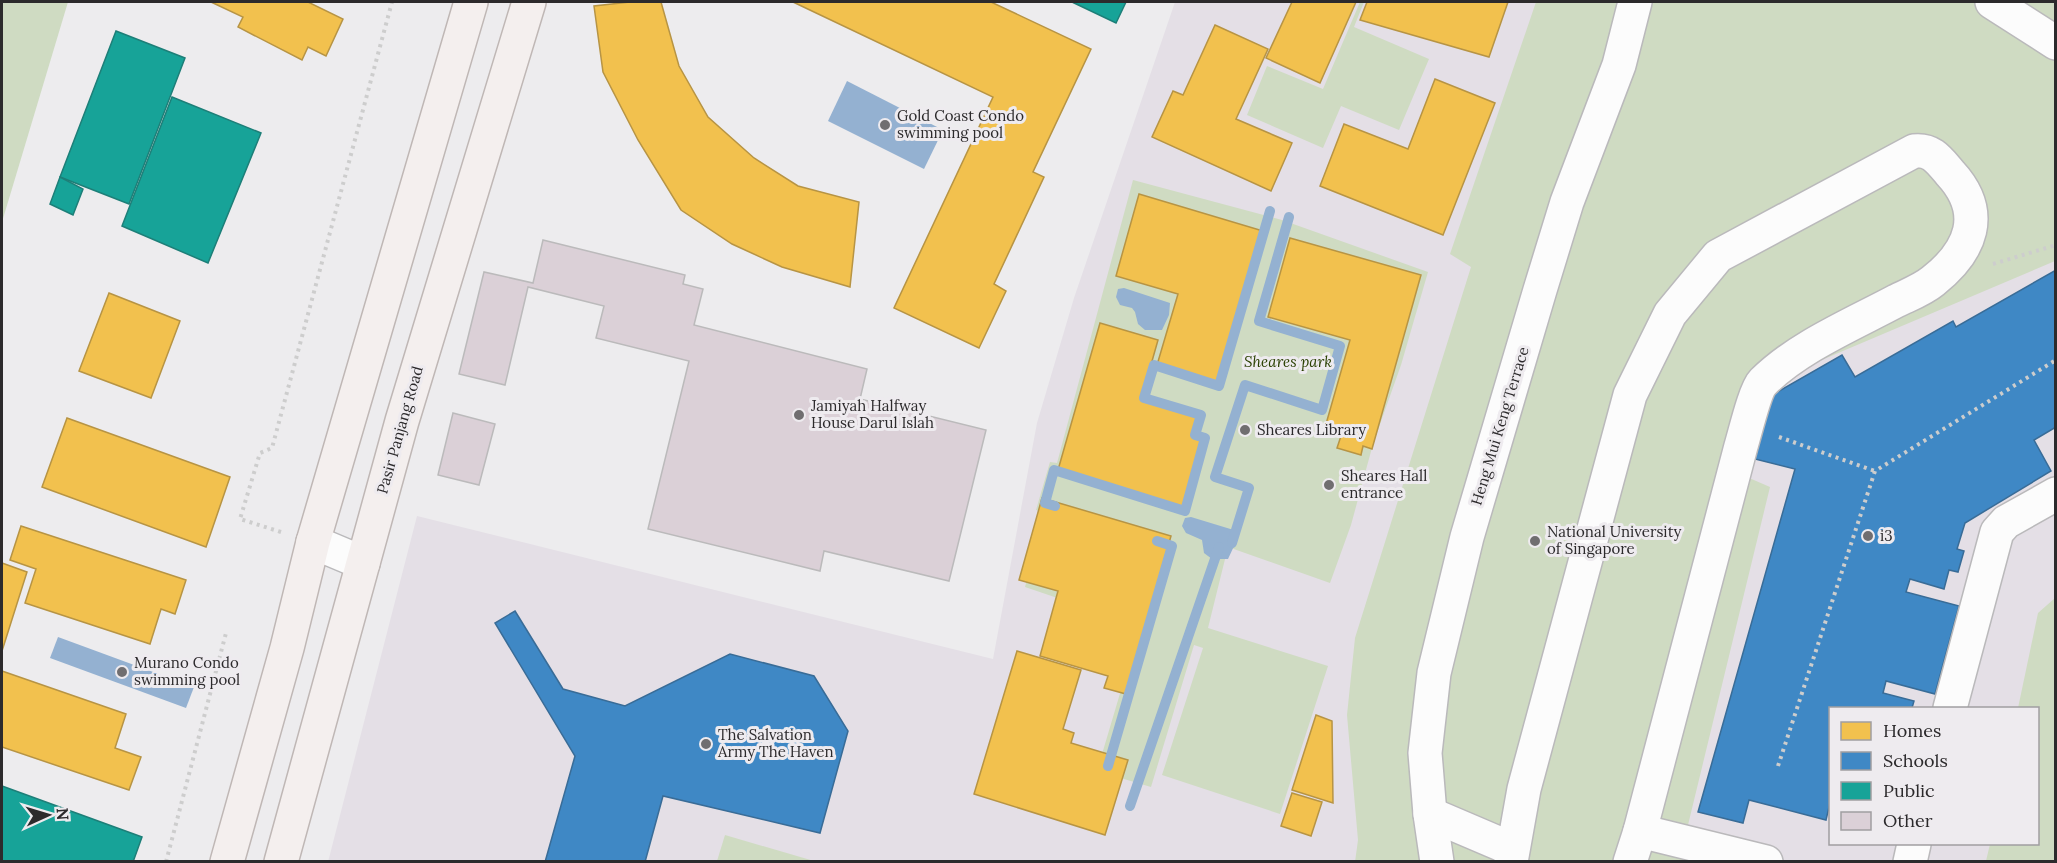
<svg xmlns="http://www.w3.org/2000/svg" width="2057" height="863" font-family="Lora,serif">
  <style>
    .built { fill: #e4dfe6; fill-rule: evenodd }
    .green { fill: #cfdbc2 }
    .water { fill: #94b1d1 }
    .homes { fill: #f2c14e; stroke: #b79444; stroke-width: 1.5 }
    .schools { fill: #3f88c5; stroke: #396c97; stroke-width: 1.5 }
    .public { fill: #17a398; stroke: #1d7f78; stroke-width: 1.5 }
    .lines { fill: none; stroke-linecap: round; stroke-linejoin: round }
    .stream { stroke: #94b1d1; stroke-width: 10 }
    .building { fill: #dbd0d7; stroke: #bbbabb; stroke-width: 1.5 }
    .minor-casing { stroke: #bab9bb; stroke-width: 36 }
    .major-casing { stroke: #bfb7b5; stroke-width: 36 }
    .path { stroke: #cdcdcd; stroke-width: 4; stroke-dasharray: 3 4.5; stroke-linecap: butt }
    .minor { stroke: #fcfcfc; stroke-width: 33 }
    .major { stroke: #f4efee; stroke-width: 33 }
    .poi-dot { fill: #706e70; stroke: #eeebef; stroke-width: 2 }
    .labels { text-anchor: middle; stroke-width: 6; stroke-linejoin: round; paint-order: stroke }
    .poi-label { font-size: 15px; fill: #2c2a2c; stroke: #eeebef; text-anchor: start }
    .park-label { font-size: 15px; font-style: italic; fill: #2a4002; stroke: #eeebef }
    .street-label { font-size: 15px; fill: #2c2a2c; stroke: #eeebef }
  </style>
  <rect width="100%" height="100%" fill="#edecee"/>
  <path class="built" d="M1175,2H2055V861L328,862L417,516L993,659L1037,423L1074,298ZM1830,708H2038V844H1830Z"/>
  <g class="green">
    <path d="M2,2H68L2,222Z"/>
    <path d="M1360,2H1364L1354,27L1429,59L1399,130L1341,106L1323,148L1247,115L1267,66L1323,89Z"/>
    <path d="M1536,2H2055V261L1772,381L1740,474L1770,487L1688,825L1685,861L1355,862L1358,840L1347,715L1355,638L1471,267L1450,254Z"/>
    <path d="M1133,180L1282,220L1428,272L1401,365L1373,444L1351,525L1330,583L1228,547L1208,628L1328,666L1280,814L1162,775L1203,648L1194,645L1151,787L1097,771L1140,626L1025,587L1045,513L1036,510L1050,462L1057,463Z"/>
    <path d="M2055,598V861H1986L1990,844H2038V708H2018L2038,613Z"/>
    <path d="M725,835L814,861H717Z"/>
  </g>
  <g class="water">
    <path d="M847,81L943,130L924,169L828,121Z"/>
    <path d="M1124,288L1170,303L1169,315L1162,330H1145L1138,324L1135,312L1132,308L1120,305L1116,297L1118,289Z"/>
    <path d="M1191,517L1237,531L1235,544L1228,559H1212L1204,553L1202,540L1186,533L1182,526L1185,518Z"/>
    <path d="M58,637L194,687L186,708L50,658Z"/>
  </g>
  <g class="homes">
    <path d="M211,2H308L343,19L326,56L308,47L302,60L238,27L243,17Z"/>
    <path d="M630,2H661L679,66L708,117L754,158L798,186L859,202L850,287L782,267L732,244L681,210L638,140L603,72L594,6Z"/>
    <path d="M793,2H991L1091,49L1033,172L1044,177L994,284L1006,291L979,348L894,308L993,97Z"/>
    <path d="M1292,2H1356L1320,83L1266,58Z"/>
    <path d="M1367,2H1508L1489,57L1360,20Z"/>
    <path d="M1215,25L1268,49L1236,119L1292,143L1271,191L1152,137L1173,91L1183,95Z"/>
    <path d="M1435,79L1495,103L1443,235L1320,186L1344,124L1408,149Z"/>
    <path d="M1139,194L1263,231L1219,383L1157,365L1178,294L1116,276Z"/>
    <path d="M1290,238L1421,275L1372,449L1363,446L1361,455L1337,448L1341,436L1324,431L1350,340L1268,317Z"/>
    <path d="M109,293L180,321L151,398L79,371Z"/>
    <path d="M1100,323L1158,340L1141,400L1198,416L1193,436L1203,439L1184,507L1058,470Z"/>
    <path d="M67,418L230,477L206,547L42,487Z"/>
    <path d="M1042,498L1171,536L1126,694L1104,688L1108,676L1040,656L1058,591L1019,580Z"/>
    <path d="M21,526L186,580L175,614L161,609L150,644L25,603L36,569L10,560Z"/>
    <path d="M2,563L27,572L2,651Z"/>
    <path d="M1017,651L1081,670L1063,729L1074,733L1071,743L1128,760L1105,835L974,794Z"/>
    <path d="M2,671L126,714L115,748L141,757L129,790L2,747Z"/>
    <path d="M1316,715L1332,721L1333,803L1292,790Z"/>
    <path d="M1292,793L1322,802L1311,836L1281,826Z"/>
  </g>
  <g class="schools">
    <path d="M2056,270V427L2034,440L2051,471L1965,523L1957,549L1964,551L1958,572L1949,570L1944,589L1910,579L1906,592L1959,606L1935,694L1886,681L1883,693L1914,701L1912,708H1830V803L1826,820L1749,800L1743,823L1698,812L1795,469L1755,459L1772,395L1842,355L1855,377L1953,321L1956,327Z"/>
    <path d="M515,611L563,689L625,706L730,654L814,676L848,731L820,833L663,796L645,862H545L575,756L495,623Z"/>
  </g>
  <g class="public">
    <path d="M1072,2H1126L1116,23Z"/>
    <path d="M116,31L185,58L129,204L60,177Z"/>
    <path d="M172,97L261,133L208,263L122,226Z"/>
    <path d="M60,177L83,189L73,215L50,204Z"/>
    <path d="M2,786L142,837L133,862H2Z"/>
  </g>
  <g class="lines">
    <g class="stream">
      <path d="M1055,506L1045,503L1054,470L1185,511L1205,438L1195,435L1201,415L1144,398L1154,365L1219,386L1270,211"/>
      <path d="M1232,543L1249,488L1215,477L1245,385L1322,410L1340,346L1259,321L1289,217"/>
      <path d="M1108,766L1172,546L1157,541"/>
      <path d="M1130,806L1219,547"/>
    </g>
  </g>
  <g class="building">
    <path d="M543,240L685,275L683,284L703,289L694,325L867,369L860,399L986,430L949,581L824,551L820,571L648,529L689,361L596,338L604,306L528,287L505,385L459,374L484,272L533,283Z"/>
    <path d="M453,413L495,424L479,485L438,475Z"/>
  </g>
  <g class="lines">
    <defs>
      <g id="minor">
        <path d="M1992,2L2056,43"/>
        <path d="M313,542L363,563"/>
        <path d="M1950,708L1997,532L2006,522L2056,494"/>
        <path d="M1430,814L1512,849"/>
        <path d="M1640,831L1766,862"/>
        <path d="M1437,862L1430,814L1425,753L1434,673L1467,537L1540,290L1567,202L1619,65L1635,2"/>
        <path d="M1511,862L1524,789L1630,395L1670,314L1718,256L1914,151C1932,149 1939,160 1950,173C1987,213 1971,251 1933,281C1922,290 1908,295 1896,301C1853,324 1798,347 1763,382C1755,390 1745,433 1741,446L1640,831L1630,862"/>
        <path d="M1910,862L1914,844"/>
      </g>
      <g id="major">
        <path d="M227,862L287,648L313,542L471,2"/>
        <path d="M281,862L402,421L529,2"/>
      </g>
    </defs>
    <use href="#minor" class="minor-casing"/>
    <use href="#major" class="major-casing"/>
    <g class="path">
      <path d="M1993,264L2056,245"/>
      <path d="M1779,437L1875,471"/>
      <path d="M281,532L240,519L260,453L272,448L392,2"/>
      <path d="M1778,766L1875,471L2056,360"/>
      <path d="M166,862L226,633"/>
    </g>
    <use href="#minor" class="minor"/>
    <use href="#major" class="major"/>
  </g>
  <g class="poi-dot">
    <circle cx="885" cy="125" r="6"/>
    <circle cx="799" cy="415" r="6"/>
    <circle cx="1245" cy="430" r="6"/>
    <circle cx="1329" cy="485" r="6"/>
    <circle cx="1868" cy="536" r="6"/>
    <circle cx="1535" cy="541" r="6"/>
    <circle cx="122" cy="672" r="6"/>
    <circle cx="706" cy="744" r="6"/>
  </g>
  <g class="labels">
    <g class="poi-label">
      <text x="897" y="121">Gold Coast Condo<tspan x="897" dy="17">swimming pool</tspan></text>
      <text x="811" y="411">Jamiyah Halfway<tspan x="811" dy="17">House Darul Islah</tspan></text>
      <text x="1257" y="435">Sheares Library</text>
      <text x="1341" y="481">Sheares Hall<tspan x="1341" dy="17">entrance</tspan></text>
      <text x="1547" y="537">National University<tspan x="1547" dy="17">of Singapore</tspan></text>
      <text x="1880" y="541">i3</text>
      <text x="134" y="668">Murano Condo<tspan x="134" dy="17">swimming pool</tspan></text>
      <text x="718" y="740">The Salvation<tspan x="718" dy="17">Army The Haven</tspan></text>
    </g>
    <g class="park-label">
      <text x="1288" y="367">Sheares park</text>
    </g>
    <g class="street-label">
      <text transform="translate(1500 426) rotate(-73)" y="5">Heng Mui Keng Terrace</text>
      <text transform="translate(400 430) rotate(-74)" y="5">Pasir Panjang Road</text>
    </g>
  </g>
  <rect width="2057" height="863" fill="none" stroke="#2c2a2c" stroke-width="6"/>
  <rect x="1829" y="707" width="210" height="138" fill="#eeebef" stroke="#a09ea1" stroke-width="1.5"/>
  <rect x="1841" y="722" width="30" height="18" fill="#f2c14e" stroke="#a09ea1" stroke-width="1.5"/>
  <text x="1883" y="737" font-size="18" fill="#2c2a2c">Homes</text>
  <rect x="1841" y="752" width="30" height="18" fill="#3f88c5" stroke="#a09ea1" stroke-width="1.5"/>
  <text x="1883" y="767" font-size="18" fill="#2c2a2c">Schools</text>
  <rect x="1841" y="782" width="30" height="18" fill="#17a398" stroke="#a09ea1" stroke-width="1.5"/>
  <text x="1883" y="797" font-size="18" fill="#2c2a2c">Public</text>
  <rect x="1841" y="812" width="30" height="18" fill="#dbd0d7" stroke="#a09ea1" stroke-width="1.5"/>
  <text x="1883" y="827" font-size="18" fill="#2c2a2c">Other</text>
  <g transform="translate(48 815) rotate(86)" stroke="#eeebef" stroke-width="4.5" paint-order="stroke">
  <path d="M0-4.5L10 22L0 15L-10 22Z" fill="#2c2a2c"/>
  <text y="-9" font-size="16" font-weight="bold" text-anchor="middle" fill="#2c2a2c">N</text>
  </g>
</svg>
